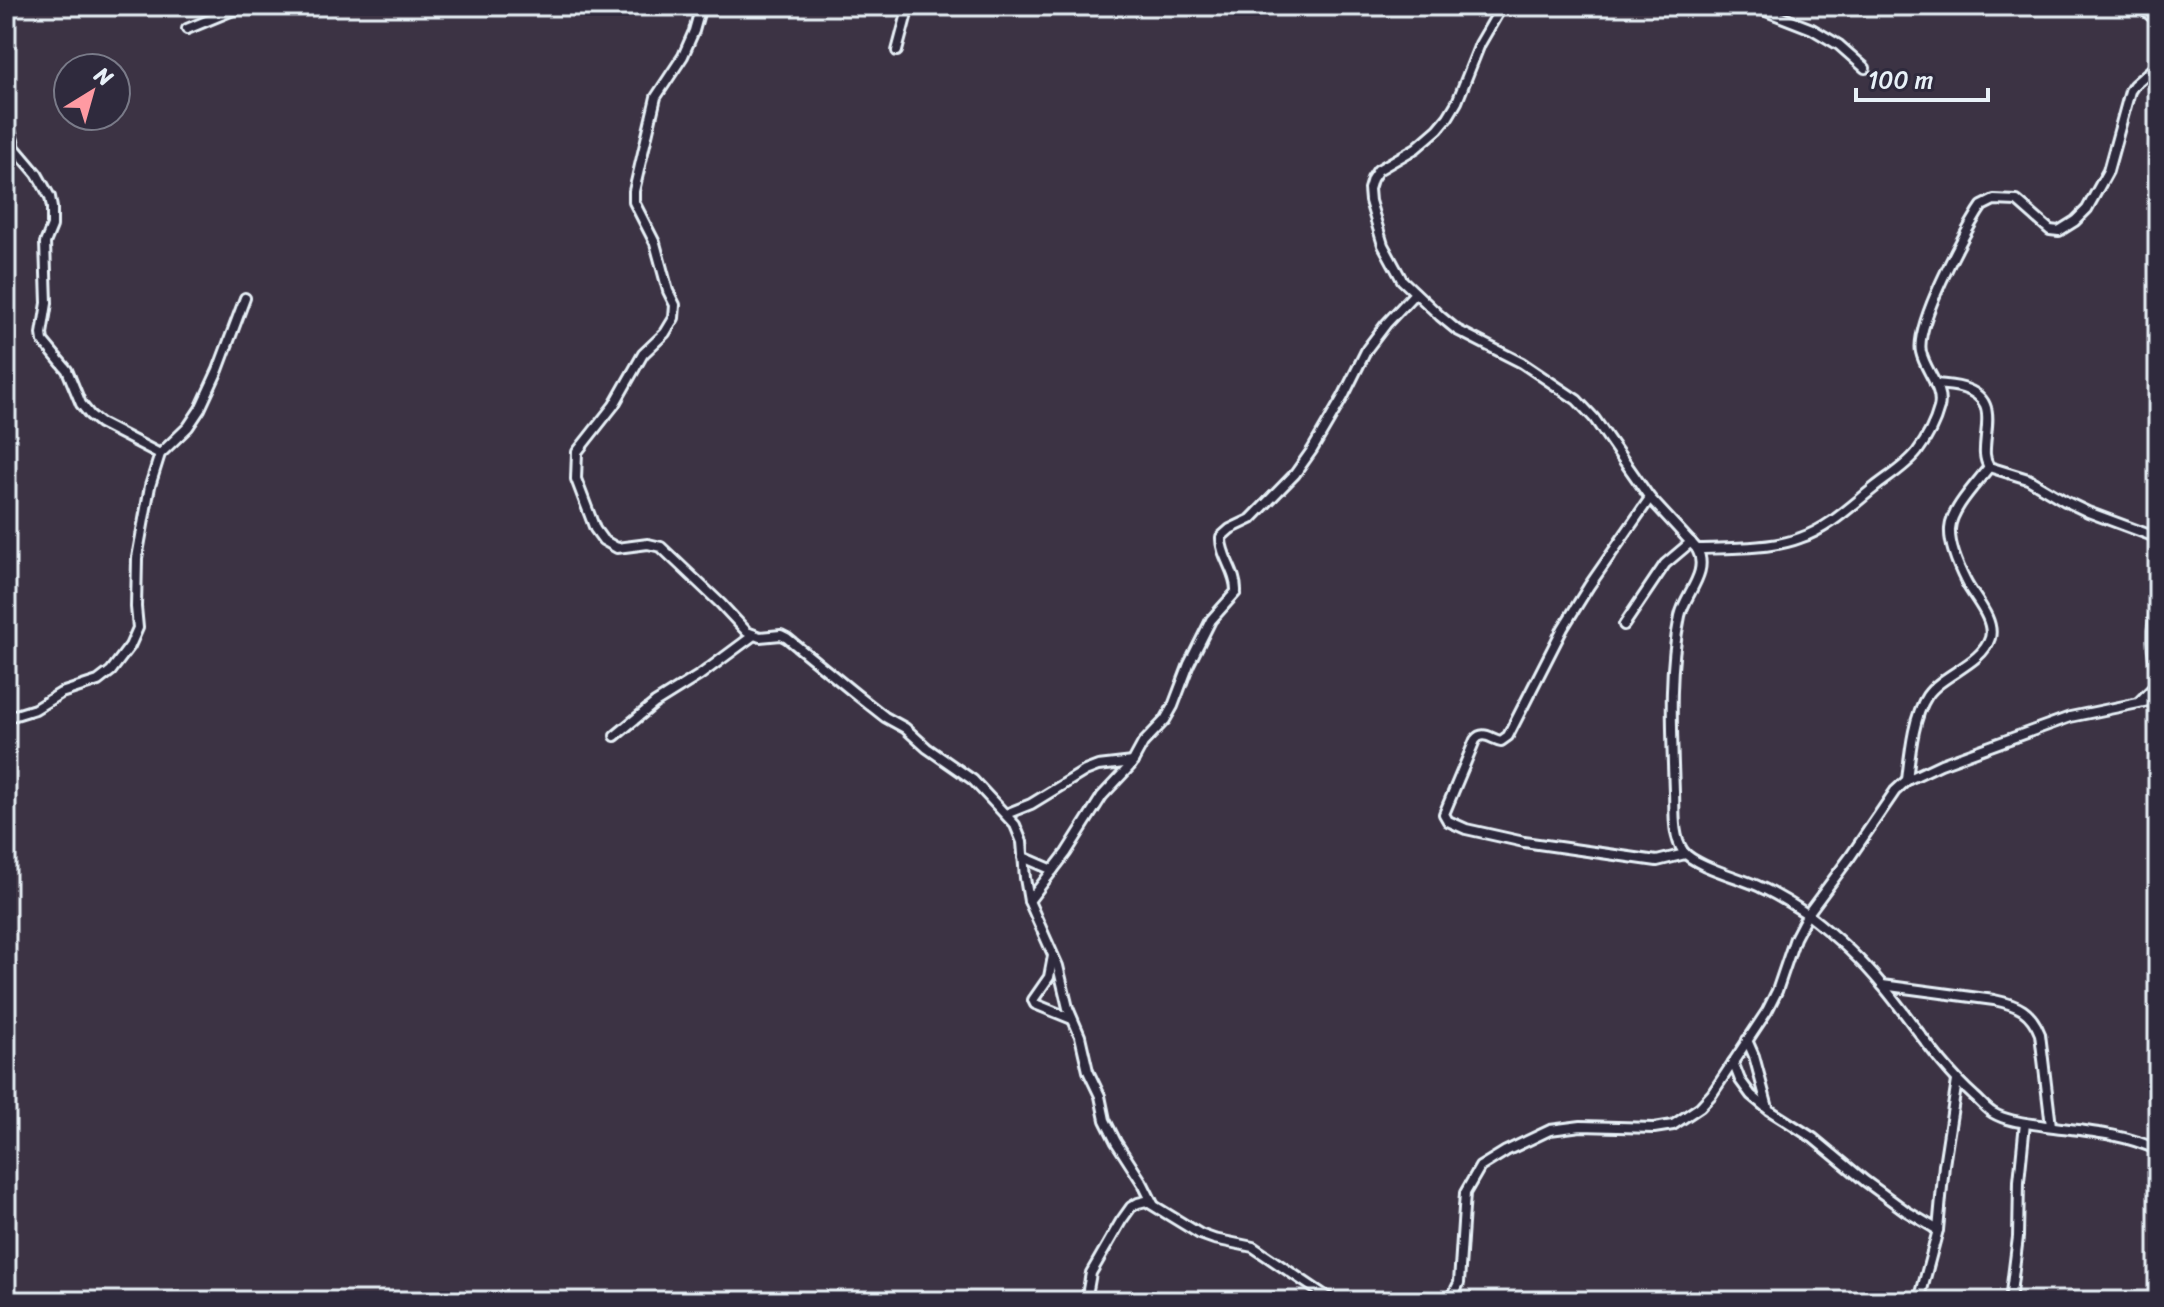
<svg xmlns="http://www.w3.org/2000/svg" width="2164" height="1307" font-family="Sriracha,sans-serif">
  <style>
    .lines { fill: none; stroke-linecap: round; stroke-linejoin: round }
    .minor-casing { stroke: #e8f1f8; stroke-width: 14 }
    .minor { stroke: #2f2a3d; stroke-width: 8 }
  </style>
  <rect width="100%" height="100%" fill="#3c3344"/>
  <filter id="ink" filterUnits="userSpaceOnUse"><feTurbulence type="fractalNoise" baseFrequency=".0125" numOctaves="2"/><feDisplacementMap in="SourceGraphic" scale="16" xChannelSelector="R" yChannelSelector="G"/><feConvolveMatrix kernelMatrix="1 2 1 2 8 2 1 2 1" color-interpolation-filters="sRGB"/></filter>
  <g filter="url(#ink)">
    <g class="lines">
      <defs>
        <g id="minor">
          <path d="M701,6L694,31L683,56L656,97L634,191V202L655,243L668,291L675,305L674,318L665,333L643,354L614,405L577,452L576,479L595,529L603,540L617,548L648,544L661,547L721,604L747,632L760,637L781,635L787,638L857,695L885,717L905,728L927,748L973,780L1015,825L1022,842L1025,878L1029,901L1058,966L1068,1008L1080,1036L1088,1071L1100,1096L1105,1120L1116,1142L1143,1184L1153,1204"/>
          <path d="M1502,6L1480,44L1457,102L1448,117L1438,129L1416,148L1378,170L1372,179L1369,189L1370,201L1383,245L1402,280L1440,316L1457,330L1522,363L1577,400L1594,418L1650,498L1697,549C1710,573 1685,593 1680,616C1668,673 1672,733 1674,792C1675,810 1672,835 1683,851C1694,866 1741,878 1760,887C1776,894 1792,904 1807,914C1833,934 1861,959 1882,985C1914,1023 1937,1063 1975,1097C1981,1102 1986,1109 1993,1113C2008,1122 2029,1123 2046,1126C2084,1131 2123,1133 2158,1150"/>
          <path d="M1753,6L1812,29L1839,45L1865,68"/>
          <path d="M2138,6L2158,21"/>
          <path d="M187,29L243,6"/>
          <path d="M897,51L909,6"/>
          <path d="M6,116L15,148L37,174L50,197L52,208V226L45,243L47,303L42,334L43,341L67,370L81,404L90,415L100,423L160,454"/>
          <path d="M1935,384C1952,385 1977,387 1985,405C1989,414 1987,427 1986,436C1985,448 1983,457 1989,467L2028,479L2065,501L2088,512L2158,538"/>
          <path d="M1650,498L1589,586L1563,628L1508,736L1501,741C1491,739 1483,730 1475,740L1444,814L1448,821L1466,829L1524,842L1657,861L1685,854"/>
          <path d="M1697,549C1728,548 1772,549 1800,538C1829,528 1851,506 1875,487C1889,476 1906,466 1917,452C1926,440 1935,423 1939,408C1944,388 1925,371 1921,352C1915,325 1962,238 1978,212L1982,206L1994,200L2017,201L2050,230L2059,231L2075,221L2087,209L2108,171L2130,91L2134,85L2158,64"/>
          <path d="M2158,600C2149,628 2152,654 2158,682"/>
          <path d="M1624,625L1665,564L1691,542"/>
          <path d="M2139,702L2158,683"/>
          <path d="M6,718L35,709L61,693L98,681L111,671L130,646L138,628L136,607L137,558L150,486L160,454L188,427L200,409L218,370L245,298"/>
          <path d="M615,736L655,703L700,675L754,635"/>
          <path d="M1907,780C1910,755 1913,717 1927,696C1942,674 1982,664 1990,638C1995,619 1974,598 1966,582C1959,568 1949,546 1950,529C1951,509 1977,483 1989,467"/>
          <path d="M1006,814L1031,804L1085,771L1098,766L1133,762"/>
          <path d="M1023,857L1053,870"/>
          <path d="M1029,901L1066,853L1102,796L1131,765L1143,743L1165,720L1173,706L1189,664L1211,620L1236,592C1237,572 1220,556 1221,537L1230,529L1251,519L1295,474L1312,450L1343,397L1367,349L1386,324L1415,293"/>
          <path d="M1053,956L1049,977L1033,1000L1035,1004L1072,1019"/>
          <path d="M1882,985L1994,1000C2018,1005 2031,1011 2040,1034L2051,1126"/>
          <path d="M1747,1040L1754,1056L1768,1108"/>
          <path d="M1733,1062L1740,1080L1751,1095L1769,1110L1813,1138L1865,1181L1906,1211L1938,1230"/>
          <path d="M1086,1301L1091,1273L1121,1221L1131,1207L1138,1203L1146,1201L1200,1234L1214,1239L1253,1247L1333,1301"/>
          <path d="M1450,1301L1459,1283L1465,1193L1480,1167L1506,1151L1550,1130L1581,1126L1654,1128L1673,1125L1700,1107L1712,1094L1767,1011L1777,991L1795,938L1807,915L1850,857L1895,791L1907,780L1941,764L2070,717L2158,699"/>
          <path d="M1919,1301L1938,1230L1944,1165L1957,1081"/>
          <path d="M2010,1301L2018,1237L2019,1181L2025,1123"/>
        </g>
      </defs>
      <use href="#minor" class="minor-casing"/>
      <use href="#minor" class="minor"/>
    </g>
  </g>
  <rect width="2164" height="1307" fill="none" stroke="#2f2a3d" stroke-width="32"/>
  <rect x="16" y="16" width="2132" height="1275" fill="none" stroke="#e8f1f8" stroke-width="3" filter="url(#ink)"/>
  <g transform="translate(92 92) rotate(37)"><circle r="38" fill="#2f2a3d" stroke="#797a88" stroke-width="2"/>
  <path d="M0-6L14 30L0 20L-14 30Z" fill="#ff9aa2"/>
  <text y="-12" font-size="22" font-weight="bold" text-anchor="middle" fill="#e8f1f8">N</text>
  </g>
  <path d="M1856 88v12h132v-12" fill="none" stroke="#e8f1f8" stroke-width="4"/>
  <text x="1868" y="88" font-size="24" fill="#e8f1f8" stroke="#2f2a3d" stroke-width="6" paint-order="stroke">100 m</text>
</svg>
